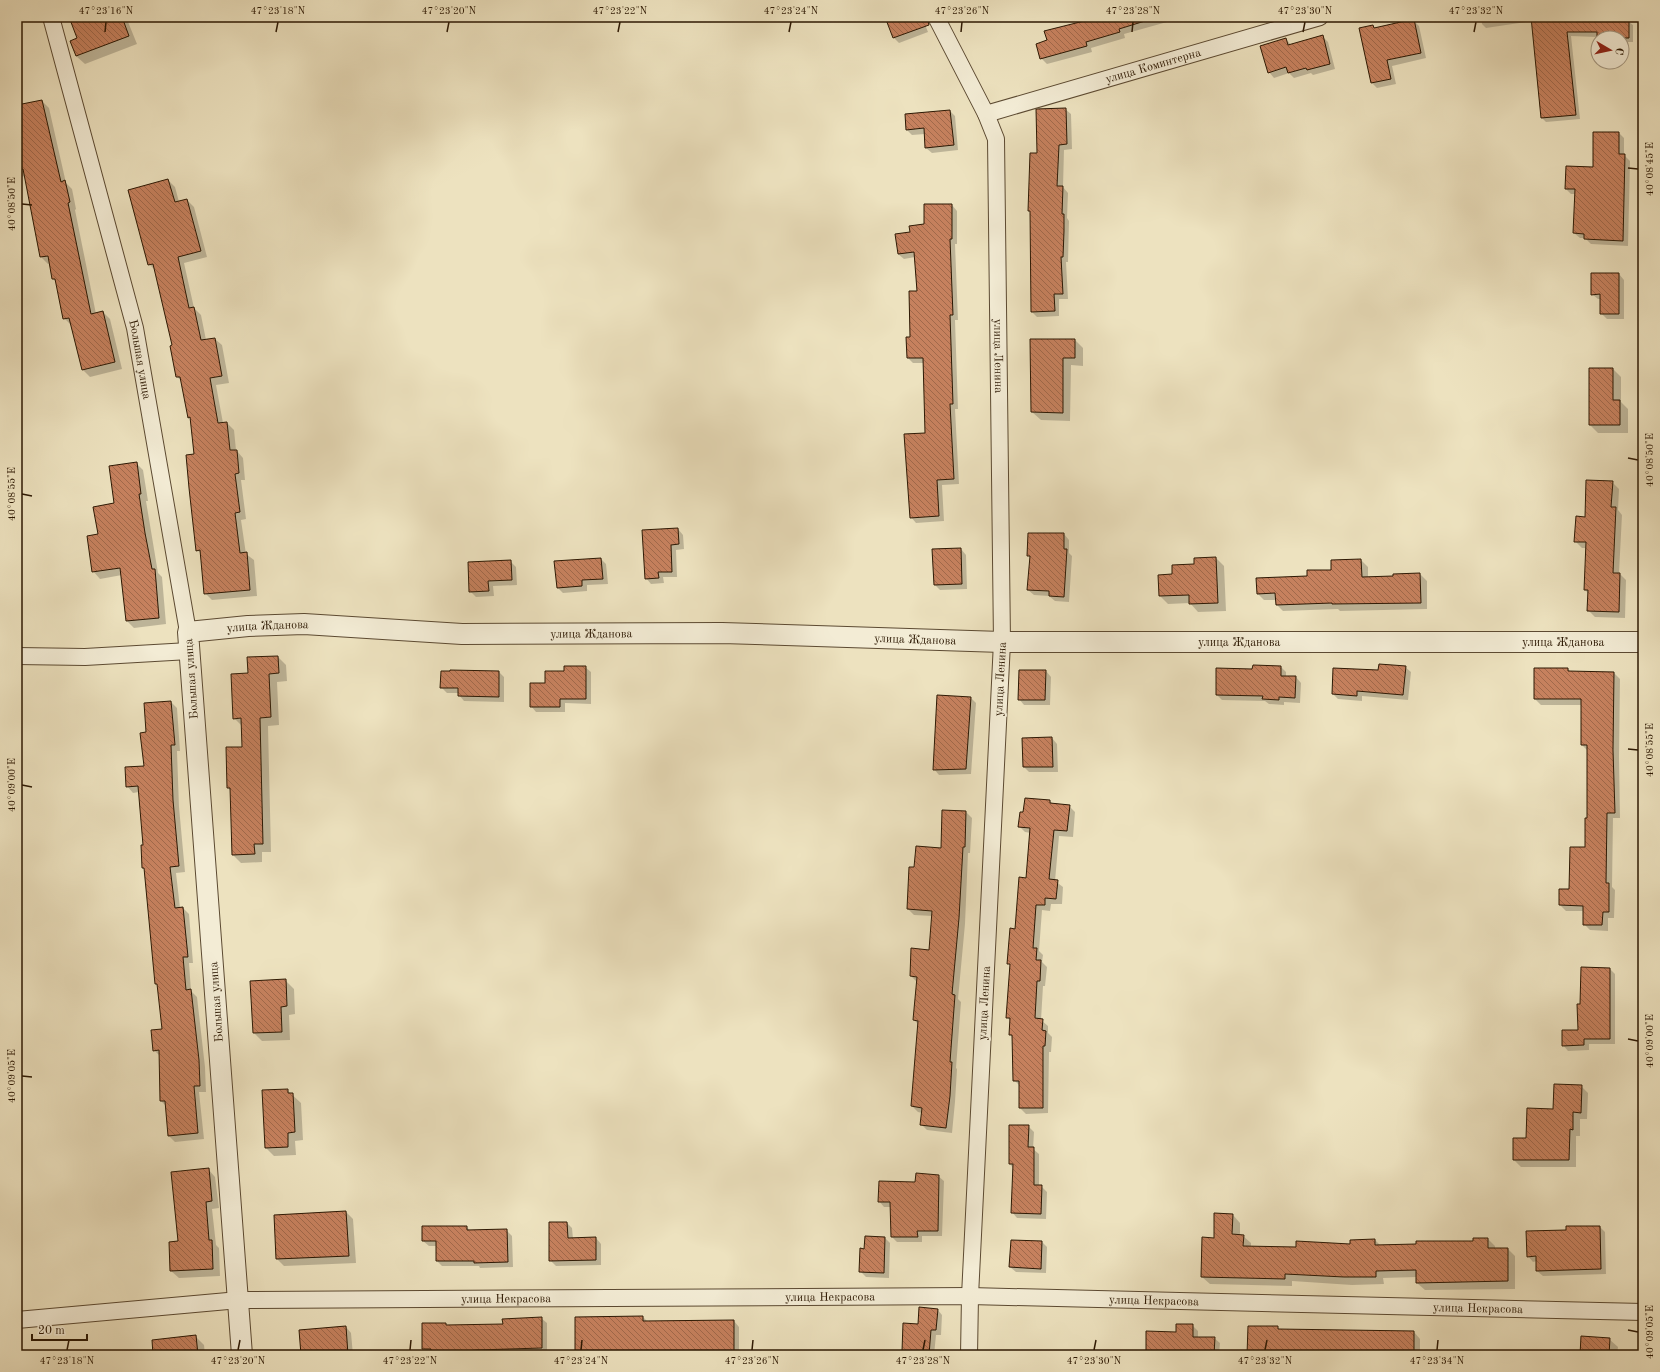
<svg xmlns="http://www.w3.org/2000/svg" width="1660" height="1372" font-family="'Old Standard TT',serif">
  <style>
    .shadow { fill: #0003 }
    .building { fill: url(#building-back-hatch); stroke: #2c1803 }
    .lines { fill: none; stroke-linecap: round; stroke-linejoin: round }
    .minor-casing { stroke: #5c4a32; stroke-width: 18 }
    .tertiary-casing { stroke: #5c4a32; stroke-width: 22 }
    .minor { stroke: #f3ecd5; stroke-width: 16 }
    .tertiary { stroke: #f3ecd5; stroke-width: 20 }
    .ticks { fill: none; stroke: #2c1803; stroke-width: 1.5 }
    .labels { text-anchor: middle; stroke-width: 4; stroke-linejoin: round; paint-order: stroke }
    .street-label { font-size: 12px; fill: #2c1803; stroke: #f3ecd5 }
    .neatline { fill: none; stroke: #2c1803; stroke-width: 1.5 }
    .ticks-label { font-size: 10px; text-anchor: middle; fill: #2c1803 }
  </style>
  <defs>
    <pattern id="building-back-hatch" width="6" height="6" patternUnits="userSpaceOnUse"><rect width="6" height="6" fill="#c6815e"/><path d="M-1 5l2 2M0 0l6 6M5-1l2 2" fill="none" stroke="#a1694b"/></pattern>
  </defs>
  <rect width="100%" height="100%" fill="#ede2bf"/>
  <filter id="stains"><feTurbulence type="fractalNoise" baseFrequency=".005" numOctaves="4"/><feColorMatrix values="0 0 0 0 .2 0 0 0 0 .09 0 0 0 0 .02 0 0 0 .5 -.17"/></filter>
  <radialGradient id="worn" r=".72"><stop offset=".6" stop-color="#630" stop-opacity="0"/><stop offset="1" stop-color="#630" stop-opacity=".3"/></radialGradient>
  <g class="shadow">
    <path d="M17,17H20V21L17,22Z"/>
    <path d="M77,17H126L137,44L85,64L76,56L71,42L78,39Z"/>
    <path d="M886,17H922L928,32L899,43L894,38Z"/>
    <path d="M1084,17H1185L1124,34L1125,38L1091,48L1092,52L1047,64L1041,58L1048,41L1085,21Z"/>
    <path d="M1481,17H1629V22L1633,25V42H1622V38L1571,36L1580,119L1546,122L1542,118L1532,21L1486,28L1482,24Z"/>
    <path d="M1414,21L1419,26L1426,58L1392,66L1396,84L1377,88L1372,83L1360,29L1373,26L1375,29Z"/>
    <path d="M1323,37L1328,42L1335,69L1313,75L1311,73L1294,78L1289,73L1274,78L1269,72L1286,39L1291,45Z"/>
    <path d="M42,101L49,108L66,183L72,189L76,209L75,210L96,314L103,312L110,319L122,369L90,377L82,369L72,326L64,318L57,283L53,279L50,263L48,264L41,257L25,176L17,178V106Z"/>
    <path d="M1065,109L1071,114L1072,149L1064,150L1063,187L1068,193L1067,218L1069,221L1068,262H1066L1068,299H1059V316L1037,317L1032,312L1031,212L1029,210L1038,154Z"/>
    <path d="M950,111L955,116L958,150L932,153L926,148L925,134L912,135L907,130Z"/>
    <path d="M1619,133L1624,138V155L1630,161L1628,246L1591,244L1585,238H1580L1574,233L1576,194H1571L1566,189L1594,168Z"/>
    <path d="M168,180L175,187L179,202L187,200L194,207L207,257L184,263L194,308L201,315L206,340L215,339L222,345L229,383L216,385L223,423H227L234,430L236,450L243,458L245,480H241L246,519L241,520L246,554L254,560L257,596L212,600L205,593L202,554L197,550L195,455L191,419L189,417L183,382L177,377L174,346L156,271L149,264Z"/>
    <path d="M952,205L957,211V244H955L958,320H955L958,409H955L959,484L942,485L944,521L916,523L911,517L926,434L924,363H913L908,358L918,292L915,257L904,259L898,254L911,233L925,225Z"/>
    <path d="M1619,274L1624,280V319H1607L1601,313V299H1598L1592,294Z"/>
    <path d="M1031,340H1075L1083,348V366L1071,365L1070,421L1041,420L1032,412Z"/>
    <path d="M1613,369L1621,377V402L1628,409V433H1598L1590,425Z"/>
    <path d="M136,463L143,470L148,501H146L158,573L162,577L166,624L134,628L127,621L122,575L100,579L93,571L115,504Z"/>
    <path d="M1612,482L1619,489L1618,510L1622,515L1619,573L1626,580L1625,618L1595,617L1588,610L1589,594L1585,590L1587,548H1582L1576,542L1586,518Z"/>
    <path d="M678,529L683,535L684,549L676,550L677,577H663L664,583L651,584L646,578Z"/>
    <path d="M1064,534L1069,540V553L1072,556L1069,602L1055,601L1049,596L1034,595L1028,590L1030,557L1028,555Z"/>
    <path d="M961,549L966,555L967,589L940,590L935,585Z"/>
    <path d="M1216,558L1224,566L1226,611L1198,612L1190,603L1168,604L1160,596L1173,575Z"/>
    <path d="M601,559L606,564L608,584L587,585V591L563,593L558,588Z"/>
    <path d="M1361,560L1368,567V578L1420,574L1427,581V609L1340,611L1338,609L1283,611L1277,605V600H1264L1258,594L1308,577L1332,571Z"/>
    <path d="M510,561L516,567L517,585L493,586L494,596L476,597L470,591Z"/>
    <path d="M278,657L286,665L287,681L277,682L279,725L268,726L271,852H262V862L241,863L233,855L231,791L228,788L243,748V727L234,718L249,674Z"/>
    <path d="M585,667L591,672V704L565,703V712H536L531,706L546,684L565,672Z"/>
    <path d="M1281,667L1286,672V677H1296L1301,683L1300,703L1284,702V705L1269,704L1265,701L1222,700L1217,695L1253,670Z"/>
    <path d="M1405,667L1411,672L1408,700L1362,696V701L1338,699L1333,694L1379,671Z"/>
    <path d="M1568,669L1571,672L1614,673L1620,679L1619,757L1620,818H1613L1612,887L1615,890L1614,918H1608V931L1590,930L1584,924V911H1566L1560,905L1570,890L1586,848L1588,819V751L1582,745V705H1541L1535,699Z"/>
    <path d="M1046,671L1051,677L1050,705H1024L1019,699Z"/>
    <path d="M499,672L504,677V702L464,701L459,695V693H447L441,687Z"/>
    <path d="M971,698L976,703L971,774L939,775L934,769Z"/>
    <path d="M171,702L177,708L180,751H177L179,807L185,872L176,873L180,908H183L189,914L193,963H189L191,991L197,997L205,1067L206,1092H199L204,1139L175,1142L169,1136L166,1106L161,1101L160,1056L154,1050L163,1030L158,986L156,984L145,870L143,868L144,846L139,792L133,793L127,786L145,767L147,733Z"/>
    <path d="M1052,738L1057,744L1058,772H1029L1024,767Z"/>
    <path d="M1050,801L1053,804L1069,806L1075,812L1073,837L1059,836L1055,881L1063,887L1062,904H1051L1050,911L1042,910L1039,951L1043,955L1042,962L1047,967L1045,986H1043L1041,1020L1048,1026V1033L1052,1037L1051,1052H1049L1048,1113L1026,1114L1020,1108V1086L1014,1080L1013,1038L1010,1034L1011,1022L1007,1017L1011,966L1008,963L1027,879L1031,833L1025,832L1019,826L1024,813Z"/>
    <path d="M966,812L972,818L970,853H968L965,924L958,999L961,1002L956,1068L957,1069L955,1102L952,1133L927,1130L921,1124L922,1113L918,1112L912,1106L919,1025L914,1020L917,982L911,976L930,951L933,916L914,915L908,909L915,868L942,849Z"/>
    <path d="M1610,969L1615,974V1044H1589V1050L1568,1051L1563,1045L1579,1031L1581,1005Z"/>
    <path d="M285,980L294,989L295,1014L289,1015L290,1040L262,1041L254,1033Z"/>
    <path d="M1581,1086L1588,1093L1587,1119H1580V1136H1576V1167H1521L1514,1160V1139H1527L1554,1110Z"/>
    <path d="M287,1090L301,1103L303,1140L295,1141L296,1155L274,1156L266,1148Z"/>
    <path d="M1028,1126L1034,1132L1033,1149L1039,1154V1186H1041L1047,1192L1046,1219L1017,1218L1012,1212L1013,1168L1010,1164Z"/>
    <path d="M208,1169L215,1177L219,1208L212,1209L216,1245L219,1248L220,1276L179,1278L171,1271L179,1242Z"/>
    <path d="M938,1176L944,1181L942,1236H922V1242H897L892,1237L891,1207H884L879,1201L916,1183Z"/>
    <path d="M346,1212L353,1219L356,1263L284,1266L277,1259L275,1216Z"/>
    <path d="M1233,1215L1240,1223V1236H1243L1251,1243V1247L1297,1248L1351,1245L1375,1240L1381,1246L1474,1242L1488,1239L1495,1246V1249H1508L1515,1256V1289L1425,1290L1417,1283V1277L1383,1278L1384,1284L1352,1285L1292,1281V1286L1210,1284L1202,1277L1214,1239Z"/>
    <path d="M550,1223H567L572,1228L573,1239L596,1238L601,1244V1265L556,1266L550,1260Z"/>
    <path d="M467,1227L470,1231L506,1230L512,1236L513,1267L480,1268L479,1266H442L437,1261V1246H429L423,1241Z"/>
    <path d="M1567,1227H1600L1605,1232L1606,1274L1543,1276L1537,1271V1261L1533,1262L1528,1256L1567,1231Z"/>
    <path d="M885,1238L890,1243L889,1278L866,1277L860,1271L865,1250Z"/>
    <path d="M1042,1242L1047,1247L1046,1273L1016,1272L1010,1267Z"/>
    <path d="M937,1309L942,1315L941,1335H936L934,1355H907L903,1351L919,1325Z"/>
    <path d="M643,1317L648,1322L734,1321L739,1327V1355H576Z"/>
    <path d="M541,1318L547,1323V1353L432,1355L423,1348L445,1324L448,1326L504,1325Z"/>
    <path d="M1192,1325L1198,1331V1338H1214L1220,1343L1219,1355H1147L1177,1333Z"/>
    <path d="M346,1327L351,1333L353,1355H302Z"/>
    <path d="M1277,1327L1280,1330L1414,1332L1420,1339V1355H1248Z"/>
    <path d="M195,1336L204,1345L205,1355H154Z"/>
    <path d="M1609,1339L1618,1347L1617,1355H1581Z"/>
    <path d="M99,1351L103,1355H51Z"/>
  </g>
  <g class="building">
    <path d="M69,17H122L129,36L76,56L70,41L77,38Z"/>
    <path d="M885,17H927L929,25L893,38Z"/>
    <path d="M1083,17H1144L1145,21L1119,29L1120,32L1086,42L1087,46L1040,59L1036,44L1047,40L1044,31L1084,21Z"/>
    <path d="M1531,17H1625V20H1629V38H1597V32H1567L1576,115L1541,118Z"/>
    <path d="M1414,19L1421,53L1387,60L1391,79L1371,83L1359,28L1373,25L1374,28Z"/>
    <path d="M1323,35L1330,64L1307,70L1306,68L1288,73L1286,67L1268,73L1260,46L1286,38L1288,45Z"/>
    <path d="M42,100L61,182L65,180L70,202L68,203L91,314L103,311L115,362L82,370L69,318L63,319L55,279H52L48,256L40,257L23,169L17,170V105Z"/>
    <path d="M1066,108L1067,144L1059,145L1057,186H1063L1062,214H1064V231L1063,257H1061L1063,294H1054L1055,311L1031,312L1030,211H1028L1030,153H1037L1036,109Z"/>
    <path d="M950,110L954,145L925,148L924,128L906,130L905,114Z"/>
    <path d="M1593,132H1619V154H1625L1623,241L1584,239V234L1573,233L1575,189H1565L1566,166L1593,167Z"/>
    <path d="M168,179L175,202L187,199L201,251L178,257L189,308L194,307L201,340L215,338L222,376L210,378L218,423L227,422L230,450H237L239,473L235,474L240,512L235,513L240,553L247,552L250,590L204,594L200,550L196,551L189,488L186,455L194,454L190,417L188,418L180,377H176L170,346L172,345L153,264L148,265L128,190Z"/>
    <path d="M924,204H952V239H950L953,315H950L953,404H950L954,479L937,480L939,516L910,518L904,434L925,433L923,358H907L906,337H910L909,291H917L914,252L898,254L895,234L910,232L909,226L924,224Z"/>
    <path d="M1591,273H1619V314H1600V294L1591,295Z"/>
    <path d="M1030,339H1075V358H1063V413L1031,412Z"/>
    <path d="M1589,368H1613V400H1620V425H1589Z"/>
    <path d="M137,462L141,494H139L145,533L152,569H155L159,618L126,621L120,568L92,572L87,536L98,534L93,507L114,503L109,466Z"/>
    <path d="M1586,480L1613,481L1611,507H1616L1613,573H1620L1619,612L1587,611L1588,590H1584L1586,542H1574L1576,516L1585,517Z"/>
    <path d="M678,528L679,544L671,545L672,572H658L659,578L645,579L642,530Z"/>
    <path d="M1028,533H1064V549H1067L1064,597L1049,596V591L1027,590L1030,556H1027Z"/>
    <path d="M961,548L962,584L934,585L932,549Z"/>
    <path d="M1216,557L1218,603L1189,604V595L1159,596L1158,575L1172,574V565L1194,564V558Z"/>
    <path d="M601,558L603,579L582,580V586L557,588L554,561Z"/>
    <path d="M1361,559L1362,577L1393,576V574L1420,573L1421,603L1332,604V603L1276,605L1275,593L1257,594L1256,578L1307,576V570H1331V560Z"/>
    <path d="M511,560L512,580L488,581L489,591L469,592L468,562Z"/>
    <path d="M278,656L279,673L269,674L271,717L260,718L263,844H254L255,854L232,855L230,788H227L226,747H242L241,718L233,719L231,674L248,673L247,657Z"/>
    <path d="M1379,664L1406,666L1403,695L1357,691V696L1332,694L1333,668L1378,670Z"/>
    <path d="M1253,665L1281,666V676H1296L1295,698L1279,697V700L1262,699L1263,696L1216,695V668L1252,669Z"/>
    <path d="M564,666H586V699H560V707H530V683H545V671H564Z"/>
    <path d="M1534,668H1568V671L1614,672L1613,750L1615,813H1607L1606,883H1609V912H1603L1602,925H1583V906L1559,905V889H1569L1570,847H1585V818H1587V745H1581V699H1534Z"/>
    <path d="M450,670L499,671V697L458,696V688H440L441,671H450Z"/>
    <path d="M1019,670H1046L1045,700H1018Z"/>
    <path d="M937,695L971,697L966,769L933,770Z"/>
    <path d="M171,701L175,745H171L173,800L179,866L170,867L175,908L183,907L188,957H183L186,990L191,989L199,1060L200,1086H194L198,1133L168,1136L165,1101H160L159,1050L153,1051L151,1030L162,1029L157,984H155L144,868H142L141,845H143L138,786L126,787L125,767L144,766L140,733L146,732L144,703Z"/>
    <path d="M1052,737L1053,767H1023L1022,738Z"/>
    <path d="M1025,798L1050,800V803L1070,805L1067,831L1054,830L1049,879L1058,880L1056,899L1045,898V905H1036L1033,948H1037L1036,960H1041L1040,981H1037L1035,1018L1043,1019L1042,1030L1046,1031L1045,1046H1043V1108H1019V1081H1013L1012,1035H1009L1010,1018H1006L1010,964H1007L1010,928L1015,929L1019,877L1026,878L1030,828L1018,827L1020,812H1023Z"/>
    <path d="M942,810L966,811L965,847H963L959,918L952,994L955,995L950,1062H952L950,1096L946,1128L920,1125L922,1108L911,1106L918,1021L913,1020L917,977L910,976L911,948L929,950L932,911L907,909L909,867H914L916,846L941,848Z"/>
    <path d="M1581,967L1610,968V1039H1584V1045L1562,1046V1030H1578L1577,1004H1580Z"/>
    <path d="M286,979L287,1006L281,1007L282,1032L253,1033L250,981Z"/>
    <path d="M1554,1084L1582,1085L1581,1113L1573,1112V1130L1570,1129L1569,1160H1513V1138H1526L1527,1108L1553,1109Z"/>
    <path d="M288,1089V1093H293L295,1132L288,1133V1147L265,1148L262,1090Z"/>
    <path d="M1009,1125H1029L1028,1147H1034V1185H1042L1041,1214L1011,1213L1013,1164H1009Z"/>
    <path d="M209,1168L212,1201L206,1202L209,1240H212L213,1269L170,1271L169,1242L178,1241L171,1172Z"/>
    <path d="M916,1173L939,1175L938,1231H917L918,1237H891L890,1202H878L879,1181L915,1182Z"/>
    <path d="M346,1211L349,1256L276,1259L274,1215Z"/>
    <path d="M1214,1213L1233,1214L1232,1234L1244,1235L1243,1246L1296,1247V1241L1350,1244V1240L1375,1239V1245L1416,1244V1241H1473V1238H1488V1248H1508V1281L1416,1283V1270L1376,1271V1277H1344L1285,1274V1279L1201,1277L1202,1237L1214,1238Z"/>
    <path d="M549,1222H567L568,1238L596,1237V1260L549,1261Z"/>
    <path d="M422,1226H467V1230L507,1229L508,1262L474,1263V1261H436V1241H422Z"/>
    <path d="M1566,1226H1600L1601,1269L1536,1271V1256L1527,1257L1526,1231L1566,1230Z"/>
    <path d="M865,1236L885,1237L884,1273L859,1272L860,1248L864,1249Z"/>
    <path d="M1011,1240L1042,1241L1041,1269L1009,1267Z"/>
    <path d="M919,1307L938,1309L936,1330H931L929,1355H910V1352L902,1351L903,1323L918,1324Z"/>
    <path d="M643,1316V1321L734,1320V1353H695V1355H575V1317Z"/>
    <path d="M542,1317V1348L477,1350L466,1351V1355H430L431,1349H422V1323H446V1325L503,1324L502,1319Z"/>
    <path d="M1176,1324H1193V1337H1215L1214,1355H1146V1331L1176,1332Z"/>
    <path d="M346,1326L348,1355H301L299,1330Z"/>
    <path d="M1248,1326H1278V1329L1414,1331V1355H1247Z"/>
    <path d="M196,1335L198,1355H153L152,1340Z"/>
    <path d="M1581,1336L1610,1338L1609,1355H1580Z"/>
  </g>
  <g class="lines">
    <defs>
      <g id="minor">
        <path id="s1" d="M51,17L135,328L188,632"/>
        <path id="s2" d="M936,17L986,114L996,139L1002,642L970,1296L969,1355"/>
        <path id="s3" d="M986,114L1320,17"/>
        <path d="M17,656L85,657L189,651"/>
        <path id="s4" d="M17,1320L239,1300L970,1296L1643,1312"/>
      </g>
      <g id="tertiary">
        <path id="s5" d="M242,1355L188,632L248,626L304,624L462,634L722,633L1002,642H1643"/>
      </g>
    </defs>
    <use href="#minor" class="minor-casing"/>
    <use href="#tertiary" class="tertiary-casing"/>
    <use href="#minor" class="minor"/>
    <use href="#tertiary" class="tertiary"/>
  </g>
  <path class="ticks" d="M105,32L106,22M276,32L278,22M447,32L449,22M618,32L620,22M789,32L791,22M961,32L962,22M1132,32L1133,22M1303,32L1305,22M1474,32L1476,22M1628,168L1638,169M22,204L32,205M1628,458L1638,460M22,494L32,496M1628,749L1638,750M22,785L32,787M1628,1039L1638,1041M22,1076L32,1077M1628,1330L1638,1332M67,1350L69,1340M238,1350L240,1340M410,1350L411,1340M581,1350L582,1340M752,1350L753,1340M923,1350L925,1340M1094,1350L1096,1340M1265,1350L1267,1340M1437,1350L1438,1340"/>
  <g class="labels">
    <g class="street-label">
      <text dy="4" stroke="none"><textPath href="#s3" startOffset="174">улица Коминтерна</textPath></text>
      <text dy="4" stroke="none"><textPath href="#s2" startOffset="353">улица Ленина</textPath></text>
      <text dy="4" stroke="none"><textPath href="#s1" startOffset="354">Большая улица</textPath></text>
      <text dy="4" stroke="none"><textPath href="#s5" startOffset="805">улица Жданова</textPath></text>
      <text dy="4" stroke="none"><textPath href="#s5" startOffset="1129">улица Жданова</textPath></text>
      <text dy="4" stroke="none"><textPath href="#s5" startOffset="1453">улица Жданова</textPath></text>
      <text dy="4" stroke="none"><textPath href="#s5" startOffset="1777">улица Жданова</textPath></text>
      <text dy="4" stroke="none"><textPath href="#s5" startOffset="2101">улица Жданова</textPath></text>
      <text transform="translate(191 679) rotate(-94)" y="4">Большая улица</text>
      <text transform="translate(1000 679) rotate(-87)" y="4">улица Ленина</text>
      <text transform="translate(216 1002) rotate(-94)" y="4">Большая улица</text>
      <text transform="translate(984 1003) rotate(-87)" y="4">улица Ленина</text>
      <text dy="4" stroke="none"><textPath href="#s4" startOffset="814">улица Некрасова</textPath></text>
      <text dy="4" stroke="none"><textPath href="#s4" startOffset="490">улица Некрасова</textPath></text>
      <text dy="4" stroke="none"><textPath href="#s4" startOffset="1138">улица Некрасова</textPath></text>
      <text dy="4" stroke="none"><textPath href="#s4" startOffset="1462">улица Некрасова</textPath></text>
    </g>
  </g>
  <rect width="1660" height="1372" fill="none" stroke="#ede2bf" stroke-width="44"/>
  <g transform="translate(1610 50) rotate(99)"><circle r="19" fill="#f3ecd5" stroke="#a39781"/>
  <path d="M0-3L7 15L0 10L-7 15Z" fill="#8f2418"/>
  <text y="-6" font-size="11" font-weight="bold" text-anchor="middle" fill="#2c1803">С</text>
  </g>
  <path d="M32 1334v6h55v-6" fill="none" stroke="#2c1803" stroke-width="2"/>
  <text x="38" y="1334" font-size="12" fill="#2c1803" stroke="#f3ecd5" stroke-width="3" paint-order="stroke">20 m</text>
  <rect x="22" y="22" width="1616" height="1328" class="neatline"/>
  <g class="ticks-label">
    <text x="106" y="14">47°23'16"N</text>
    <text x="278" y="14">47°23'18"N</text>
    <text x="449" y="14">47°23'20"N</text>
    <text x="620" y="14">47°23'22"N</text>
    <text x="791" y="14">47°23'24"N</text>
    <text x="962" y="14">47°23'26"N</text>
    <text x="1133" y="14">47°23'28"N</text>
    <text x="1305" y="14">47°23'30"N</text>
    <text x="1476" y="14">47°23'32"N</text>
    <text transform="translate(1649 169) rotate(-90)" y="4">40°08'45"E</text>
    <text transform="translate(11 204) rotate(-90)" y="4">40°08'50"E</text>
    <text transform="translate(1649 460) rotate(-90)" y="4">40°08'50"E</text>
    <text transform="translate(11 494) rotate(-90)" y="4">40°08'55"E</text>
    <text transform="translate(1649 750) rotate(-90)" y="4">40°08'55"E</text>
    <text transform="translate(11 785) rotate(-90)" y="4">40°09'00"E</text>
    <text transform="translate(1649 1041) rotate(-90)" y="4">40°09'00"E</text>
    <text transform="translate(11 1076) rotate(-90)" y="4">40°09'05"E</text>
    <text transform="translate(1649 1332) rotate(-90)" y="4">40°09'05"E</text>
    <text x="67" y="1364">47°23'18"N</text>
    <text x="238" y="1364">47°23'20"N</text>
    <text x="410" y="1364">47°23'22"N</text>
    <text x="581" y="1364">47°23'24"N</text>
    <text x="752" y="1364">47°23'26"N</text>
    <text x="923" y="1364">47°23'28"N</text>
    <text x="1094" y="1364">47°23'30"N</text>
    <text x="1265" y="1364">47°23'32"N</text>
    <text x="1437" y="1364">47°23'34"N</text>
  </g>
  <rect width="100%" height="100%" filter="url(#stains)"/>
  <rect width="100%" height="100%" fill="url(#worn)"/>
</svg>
